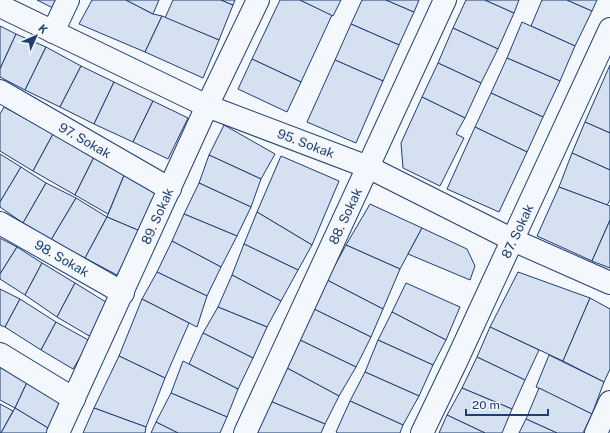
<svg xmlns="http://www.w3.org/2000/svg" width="610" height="433" font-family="'Public Sans',sans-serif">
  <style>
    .building { fill: #d5e0f0; stroke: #1d3f73 }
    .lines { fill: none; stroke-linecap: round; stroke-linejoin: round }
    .street-casing { stroke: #1d3f73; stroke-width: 24 }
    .street { stroke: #f4f7fb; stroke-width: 22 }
    .labels { text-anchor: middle; stroke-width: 3; stroke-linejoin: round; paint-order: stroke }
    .street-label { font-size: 13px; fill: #1d3f73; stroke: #f4f7fb }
  </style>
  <rect width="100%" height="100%" fill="#f4f7fb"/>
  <g class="building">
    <path d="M37,0H57L53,8Z"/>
    <path d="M92,0H126L153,14L162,16L145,52L79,24Z"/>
    <path d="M126,0H159L153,14Z"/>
    <path d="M173,0H221L233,5L219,40L165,18Z"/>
    <path d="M221,0H235L233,5Z"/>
    <path d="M280,0H300L332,15L301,82L252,59Z"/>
    <path d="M300,0H341L333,16Z"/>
    <path d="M362,0H386L414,12L399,45L351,24Z"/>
    <path d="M386,0H419L414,12Z"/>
    <path d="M466,0H485L514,13L498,49L453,28Z"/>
    <path d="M485,0H519L514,13Z"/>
    <path d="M542,0H567L592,11L575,46L531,26Z"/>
    <path d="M567,0H597L592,11Z"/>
    <path d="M162,16L219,40L203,78L145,52Z"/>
    <path d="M522,22L575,46L560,81L507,58Z"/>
    <path d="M351,24L399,45L383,81L335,60Z"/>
    <path d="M0,26L16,34L0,69Z"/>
    <path d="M453,28L498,49L481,83L438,63Z"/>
    <path d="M16,34L46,47L25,90L0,77V69Z"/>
    <path d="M46,47L81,66L60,107L25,90Z"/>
    <path d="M507,58L560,81L543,117L491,93Z"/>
    <path d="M252,59L301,82L287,112L238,89Z"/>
    <path d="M335,60L383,81L356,143L307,122Z"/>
    <path d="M438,63L481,83L465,118L422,97Z"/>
    <path d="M610,65V133L585,122Z"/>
    <path d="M81,66L114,82L94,124L60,107Z"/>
    <path d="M114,82L153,101L133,142L94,124Z"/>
    <path d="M491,93L543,117L527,152L475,127Z"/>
    <path d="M422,97L465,118L456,134L464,138L440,186L403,168L401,143Z"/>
    <path d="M153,101L188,118L168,159L133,142Z"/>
    <path d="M4,107L53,134L33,171L0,151V114Z"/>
    <path d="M585,122L610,133V170L572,153Z"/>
    <path d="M224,125L275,154L261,179L209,155Z"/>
    <path d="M475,127L527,152L499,212L447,189Z"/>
    <path d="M53,134L95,155L75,195L33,171Z"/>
    <path d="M572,153L610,170V200L607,205L559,187Z"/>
    <path d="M0,154L21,167L0,202Z"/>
    <path d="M95,155L125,173L108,214L75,195Z"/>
    <path d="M209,155L261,179L251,207L199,183Z"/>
    <path d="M281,156L339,181L312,245L257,212Z"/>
    <path d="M21,167L46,183L23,223L0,207V202Z"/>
    <path d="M125,173L160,188L140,231L107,217Z"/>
    <path d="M46,183L76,198L51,240L23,223Z"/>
    <path d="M199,183L251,207L237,236L184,214Z"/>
    <path d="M559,187L610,206V220L592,261L537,236Z"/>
    <path d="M76,198L107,217L85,258L51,240Z"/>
    <path d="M370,204L422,228L400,269L346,245Z"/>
    <path d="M257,212L312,245L298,270L244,244Z"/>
    <path d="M184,214L237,236L221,267L172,241Z"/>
    <path d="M107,217L140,231L117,275L85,258Z"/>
    <path d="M610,220V268L592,261Z"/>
    <path d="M422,228L467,249L475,266L470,280L408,254Z"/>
    <path d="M0,238L17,247L0,274Z"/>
    <path d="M172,241L221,267L207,296L157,272Z"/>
    <path d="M244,244L298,270L281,301L232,275Z"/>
    <path d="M346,245L400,269L383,309L327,280Z"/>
    <path d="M17,247L42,263L25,295L0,279V274Z"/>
    <path d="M42,263L75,283L57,317L25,295Z"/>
    <path d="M157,272L207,296L197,327L142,299Z"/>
    <path d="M518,272L590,298L563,361L490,327Z"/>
    <path d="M232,275L281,301L267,327L218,307Z"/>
    <path d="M327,280L383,309L371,337L314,309Z"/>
    <path d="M75,283L109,304L91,337L57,317Z"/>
    <path d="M406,283L460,307L446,340L392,312Z"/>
    <path d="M0,289L20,299L5,327L0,325Z"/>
    <path d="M590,298L610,309V369L604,382L563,361Z"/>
    <path d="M20,299L56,322L41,350L5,327Z"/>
    <path d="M142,299L189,323L165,378L119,356Z"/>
    <path d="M218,307L267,327L253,358L203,333Z"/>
    <path d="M314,309L371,337L356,367L300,340Z"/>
    <path d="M392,312L446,340L433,365L378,340Z"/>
    <path d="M56,322L90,341L73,369L41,350Z"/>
    <path d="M490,327L539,350L525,380L477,357Z"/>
    <path d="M203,333L253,358L238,389L189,364Z"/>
    <path d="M300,340L356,367L339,396L287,368Z"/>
    <path d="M378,340L433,365L419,396L365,372Z"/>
    <path d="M549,355L604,382L592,414L536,387Z"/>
    <path d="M119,356L165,378L146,427L94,408Z"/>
    <path d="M477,357L525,380L512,409L462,388Z"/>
    <path d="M0,359L30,376L15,408L0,400Z"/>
    <path d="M183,361L238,389L227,417L171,393Z"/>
    <path d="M287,368L339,396L325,424L270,401Z"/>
    <path d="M365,372L419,396L403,425L350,401Z"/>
    <path d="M30,376L68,399L53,431L15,408Z"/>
    <path d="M462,388L512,409L502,433H485L447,415Z"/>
    <path d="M539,388L592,414L583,433H557L526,419Z"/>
    <path d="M171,393L227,417L220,433H178L156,422Z"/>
    <path d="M270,401L325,424L321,433H259L255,432Z"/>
    <path d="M350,401L403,425L400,433H338L336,432Z"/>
    <path d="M0,404L13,411L1,433H0Z"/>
    <path d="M15,408L53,431L52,433H1Z"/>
    <path d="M94,408L146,427L145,433H83Z"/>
    <path d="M447,415L485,433H439Z"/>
    <path d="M526,419L557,433H519Z"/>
    <path d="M156,422L178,433H151Z"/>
  </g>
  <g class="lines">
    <defs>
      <g id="street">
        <path d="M0,6L207,106L368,167L513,240L610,283"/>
        <path d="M53,32L68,0"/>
        <path d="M0,91L170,189"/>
        <path d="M0,223L123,293"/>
        <path d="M0,354L74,399"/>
        <path d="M58,433L207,106L258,0"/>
        <path d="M245,433L445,0"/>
        <path d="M422,433L456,362L610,29"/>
        <path d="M596,433L610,402"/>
      </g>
    </defs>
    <use href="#street" class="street-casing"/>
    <use href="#street" class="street"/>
  </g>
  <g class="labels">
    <g class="street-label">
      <text transform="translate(85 140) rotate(30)" y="5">97. Sokak</text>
      <text transform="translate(306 143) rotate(21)" y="5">95. Sokak</text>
      <text transform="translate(157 216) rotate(-66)" y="5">89. Sokak</text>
      <text transform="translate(345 216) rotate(-65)" y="5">88. Sokak</text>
      <text transform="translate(517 231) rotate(-65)" y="5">87. Sokak</text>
      <text transform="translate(62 258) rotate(30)" y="5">98. Sokak</text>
    </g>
  </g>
  <g transform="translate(36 36) rotate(45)" stroke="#f4f7fb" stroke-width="3" paint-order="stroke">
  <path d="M0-3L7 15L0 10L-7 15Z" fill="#1d3f73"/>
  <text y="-6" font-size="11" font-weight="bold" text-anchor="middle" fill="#1d3f73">K</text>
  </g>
  <path d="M466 409v6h82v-6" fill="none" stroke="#1d3f73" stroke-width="2"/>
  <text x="472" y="409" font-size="12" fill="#1d3f73" stroke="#f4f7fb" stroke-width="3" paint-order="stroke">20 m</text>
</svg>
